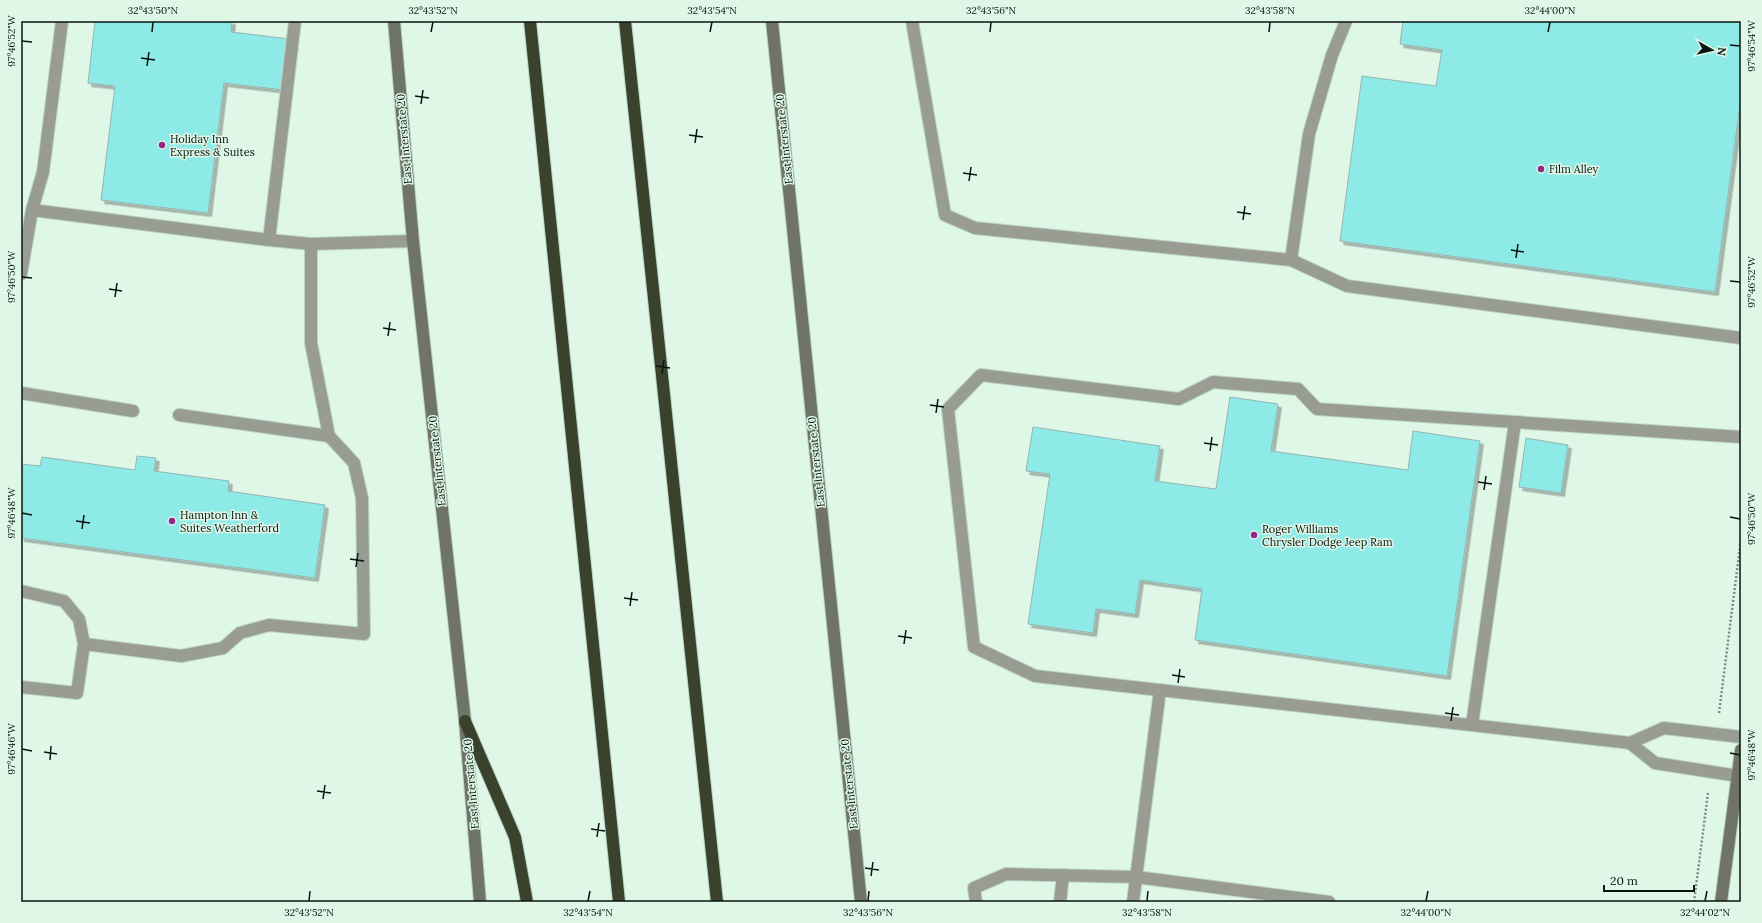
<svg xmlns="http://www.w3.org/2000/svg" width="1762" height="923" font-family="Lora,serif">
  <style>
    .building { fill: #8eeae7; stroke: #95b4b2; filter: url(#shadow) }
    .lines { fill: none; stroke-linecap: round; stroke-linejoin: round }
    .lane-casing { stroke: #bcd3c4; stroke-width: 14 }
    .secondary-casing { stroke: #bcd3c4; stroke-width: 14 }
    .highway-casing { stroke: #bcd3c4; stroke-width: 14 }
    .path { stroke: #7c8d82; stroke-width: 2.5; stroke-dasharray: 2 2; stroke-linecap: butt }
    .lane { stroke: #999c92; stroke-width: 12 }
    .secondary { stroke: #6f7466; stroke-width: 12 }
    .highway { stroke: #3a412d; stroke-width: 12 }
    .ticks { fill: none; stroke: #0b140f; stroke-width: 1.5 }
    .poi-dot { fill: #932788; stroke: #def7e7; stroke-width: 1.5 }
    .labels { text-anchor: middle; stroke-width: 3; stroke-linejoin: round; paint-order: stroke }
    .poi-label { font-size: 11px; fill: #0b140f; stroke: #def7e7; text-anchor: start }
    .street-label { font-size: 11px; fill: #0b140f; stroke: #def7e7 }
    .neatline { fill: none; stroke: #0b140f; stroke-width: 1.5 }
    .ticks-label { font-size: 10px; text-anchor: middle; fill: #0b140f }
  </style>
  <defs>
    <filter id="shadow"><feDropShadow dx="3.5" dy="3.5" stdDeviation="0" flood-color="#0004"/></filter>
  </defs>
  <rect width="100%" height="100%" fill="#def7e7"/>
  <g class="building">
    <path d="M95,21H232L231,32L290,39L284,90L224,83L208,213L101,200L115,86L88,83Z"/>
    <path d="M1403,21H1741V97L1715,292L1340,241L1362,76L1436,86L1442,50L1400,44Z"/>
    <path d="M1230,397L1278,404L1271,451L1408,470L1413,431L1480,441L1447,676L1195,640L1202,589L1140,580L1135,614L1096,609L1093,633L1028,624L1050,474L1026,471L1033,427L1160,446L1155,481L1216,489Z"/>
    <path d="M1526,438L1568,445L1561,493L1519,487Z"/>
    <path d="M137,456L156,458L154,471L229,481L228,491L325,505L315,578L21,538V464L40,466L42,457L135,470Z"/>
  </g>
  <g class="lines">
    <defs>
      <g id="lane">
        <path d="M62,21L43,172L32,210L269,240L295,21"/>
        <path d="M912,21L945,215L975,228L1291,260L1347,286L1741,338"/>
        <path d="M269,240L311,244L413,241"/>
        <path d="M1291,260L1309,134L1332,55L1346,21"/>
        <path d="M21,274L32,210"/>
        <path d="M21,393L133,411"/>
        <path d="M179,415L329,436"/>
        <path d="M1741,437L1317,409L1298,389L1213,382L1179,399L981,375L948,409L974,647L1035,676L1630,743L1664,728L1741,737"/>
        <path d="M21,591L64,601L79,619L84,644"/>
        <path d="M21,687L77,693L84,644L181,656L223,648L240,633L269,625L364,634L362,498L354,463L329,436L311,343V244"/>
        <path d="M1472,725L1515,422"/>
        <path d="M1630,743L1655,763L1738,776"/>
        <path d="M976,902L974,888L1006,874L1136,877L1329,902"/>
        <path d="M1060,902L1063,875"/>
        <path d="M1133,902L1160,690"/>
      </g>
      <g id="secondary">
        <path d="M394,21L413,241L465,721L480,902"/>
        <path d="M772,21L861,902"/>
        <path d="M1721,902L1741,750"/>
      </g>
      <g id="highway">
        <path d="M530,21L619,902"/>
        <path d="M625,21L717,902"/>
        <path d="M465,721L515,837L527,902"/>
      </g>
    </defs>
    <use href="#lane" class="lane-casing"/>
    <use href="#secondary" class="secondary-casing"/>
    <use href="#highway" class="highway-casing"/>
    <g class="path">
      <path d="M1719,713L1741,539"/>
      <path d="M1694,902L1708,793"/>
    </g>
    <use href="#lane" class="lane"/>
    <use href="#secondary" class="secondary"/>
    <use href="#highway" class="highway"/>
  </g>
  <path class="ticks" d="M152,32L153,22M431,32L433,22M710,32L712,22M990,32L991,22M1269,32L1270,22M1548,32L1550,22M22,41L32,42M1730,45L1740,46M141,58L155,60M147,66L149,52M415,96L429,98M421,104L423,90M689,135L703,137M695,143L697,129M963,173L977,175M969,181L971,167M1237,212L1251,214M1243,220L1245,206M1511,250L1524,252M1516,258L1518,244M22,277L32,278M1730,281L1740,282M109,289L122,291M115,297L117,283M383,328L396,330M388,336L390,322M656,366L670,368M662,374L664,360M930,405L944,407M936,413L938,399M1204,443L1218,445M1210,451L1212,437M1478,482L1492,484M1484,490L1486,476M22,513L32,515M1730,517L1740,519M76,521L90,523M82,529L84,515M350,559L364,561M356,567L358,553M624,598L638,600M630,606L632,592M898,636L912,638M904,644L906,630M1172,675L1185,677M1178,683L1180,669M1445,713L1459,715M1451,721L1453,707M22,749L32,751M44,752L57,754M1730,753L1740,755M50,760L51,746M317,791L331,793M323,799L325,785M591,829L605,831M597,837L599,823M865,868L879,870M871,876L873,862M309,901L310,891M588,901L590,891M868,901L869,891M1147,901L1148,891M1426,901L1428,891M1705,901L1707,891"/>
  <g class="poi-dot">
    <circle cx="162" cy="145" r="4"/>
    <circle cx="1541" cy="169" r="4"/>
    <circle cx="172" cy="521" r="4"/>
    <circle cx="1254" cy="535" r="4"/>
  </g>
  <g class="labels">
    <g class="poi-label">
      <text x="170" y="143">Holiday Inn<tspan x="170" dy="13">Express &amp; Suites</tspan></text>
      <text x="1549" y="173">Film Alley</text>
      <text x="180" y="519">Hampton Inn &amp;<tspan x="180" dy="13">Suites Weatherford</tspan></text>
      <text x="1262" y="533">Roger Williams<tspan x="1262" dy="13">Chrysler Dodge Jeep Ram</tspan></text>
    </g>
    <g class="street-label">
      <text transform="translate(404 139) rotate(-95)" y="4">East Interstate 20</text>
      <text transform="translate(784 139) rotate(-96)" y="4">East Interstate 20</text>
      <text transform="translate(437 461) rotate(-96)" y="4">East Interstate 20</text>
      <text transform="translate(816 462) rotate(-96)" y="4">East Interstate 20</text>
      <text transform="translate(471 784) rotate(-95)" y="4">East Interstate 20</text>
      <text transform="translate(849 784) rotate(-96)" y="4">East Interstate 20</text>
    </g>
  </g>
  <rect width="1762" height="923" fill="none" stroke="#def7e7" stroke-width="44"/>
  <g transform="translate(1712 50) rotate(98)" stroke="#def7e7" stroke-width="3" paint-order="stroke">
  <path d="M0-3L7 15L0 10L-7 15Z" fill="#0b140f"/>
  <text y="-6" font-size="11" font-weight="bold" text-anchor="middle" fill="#0b140f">N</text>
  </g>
  <path d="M1604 885v6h90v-6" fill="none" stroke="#0b140f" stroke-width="2"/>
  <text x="1610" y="885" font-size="12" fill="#0b140f" stroke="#def7e7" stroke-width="3" paint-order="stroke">20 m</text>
  <rect x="22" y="22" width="1718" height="879" class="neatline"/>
  <g class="ticks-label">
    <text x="153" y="14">32°43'50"N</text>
    <text x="433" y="14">32°43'52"N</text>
    <text x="712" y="14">32°43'54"N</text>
    <text x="991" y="14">32°43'56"N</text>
    <text x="1270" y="14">32°43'58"N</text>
    <text x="1550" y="14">32°44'00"N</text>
    <text transform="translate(11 41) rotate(-90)" y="4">97°46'52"W</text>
    <text transform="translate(1751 46) rotate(-90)" y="4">97°46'54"W</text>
    <text transform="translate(11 277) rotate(-90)" y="4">97°46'50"W</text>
    <text transform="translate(1751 282) rotate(-90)" y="4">97°46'52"W</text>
    <text transform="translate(11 513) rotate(-90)" y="4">97°46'48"W</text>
    <text transform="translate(1751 519) rotate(-90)" y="4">97°46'50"W</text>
    <text transform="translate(11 749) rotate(-90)" y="4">97°46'46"W</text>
    <text transform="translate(1751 755) rotate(-90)" y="4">97°46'48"W</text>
    <text x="309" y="916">32°43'52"N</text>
    <text x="588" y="916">32°43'54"N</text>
    <text x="868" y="916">32°43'56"N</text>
    <text x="1147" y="916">32°43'58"N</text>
    <text x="1426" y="916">32°44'00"N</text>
    <text x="1705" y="916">32°44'02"N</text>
  </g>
</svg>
